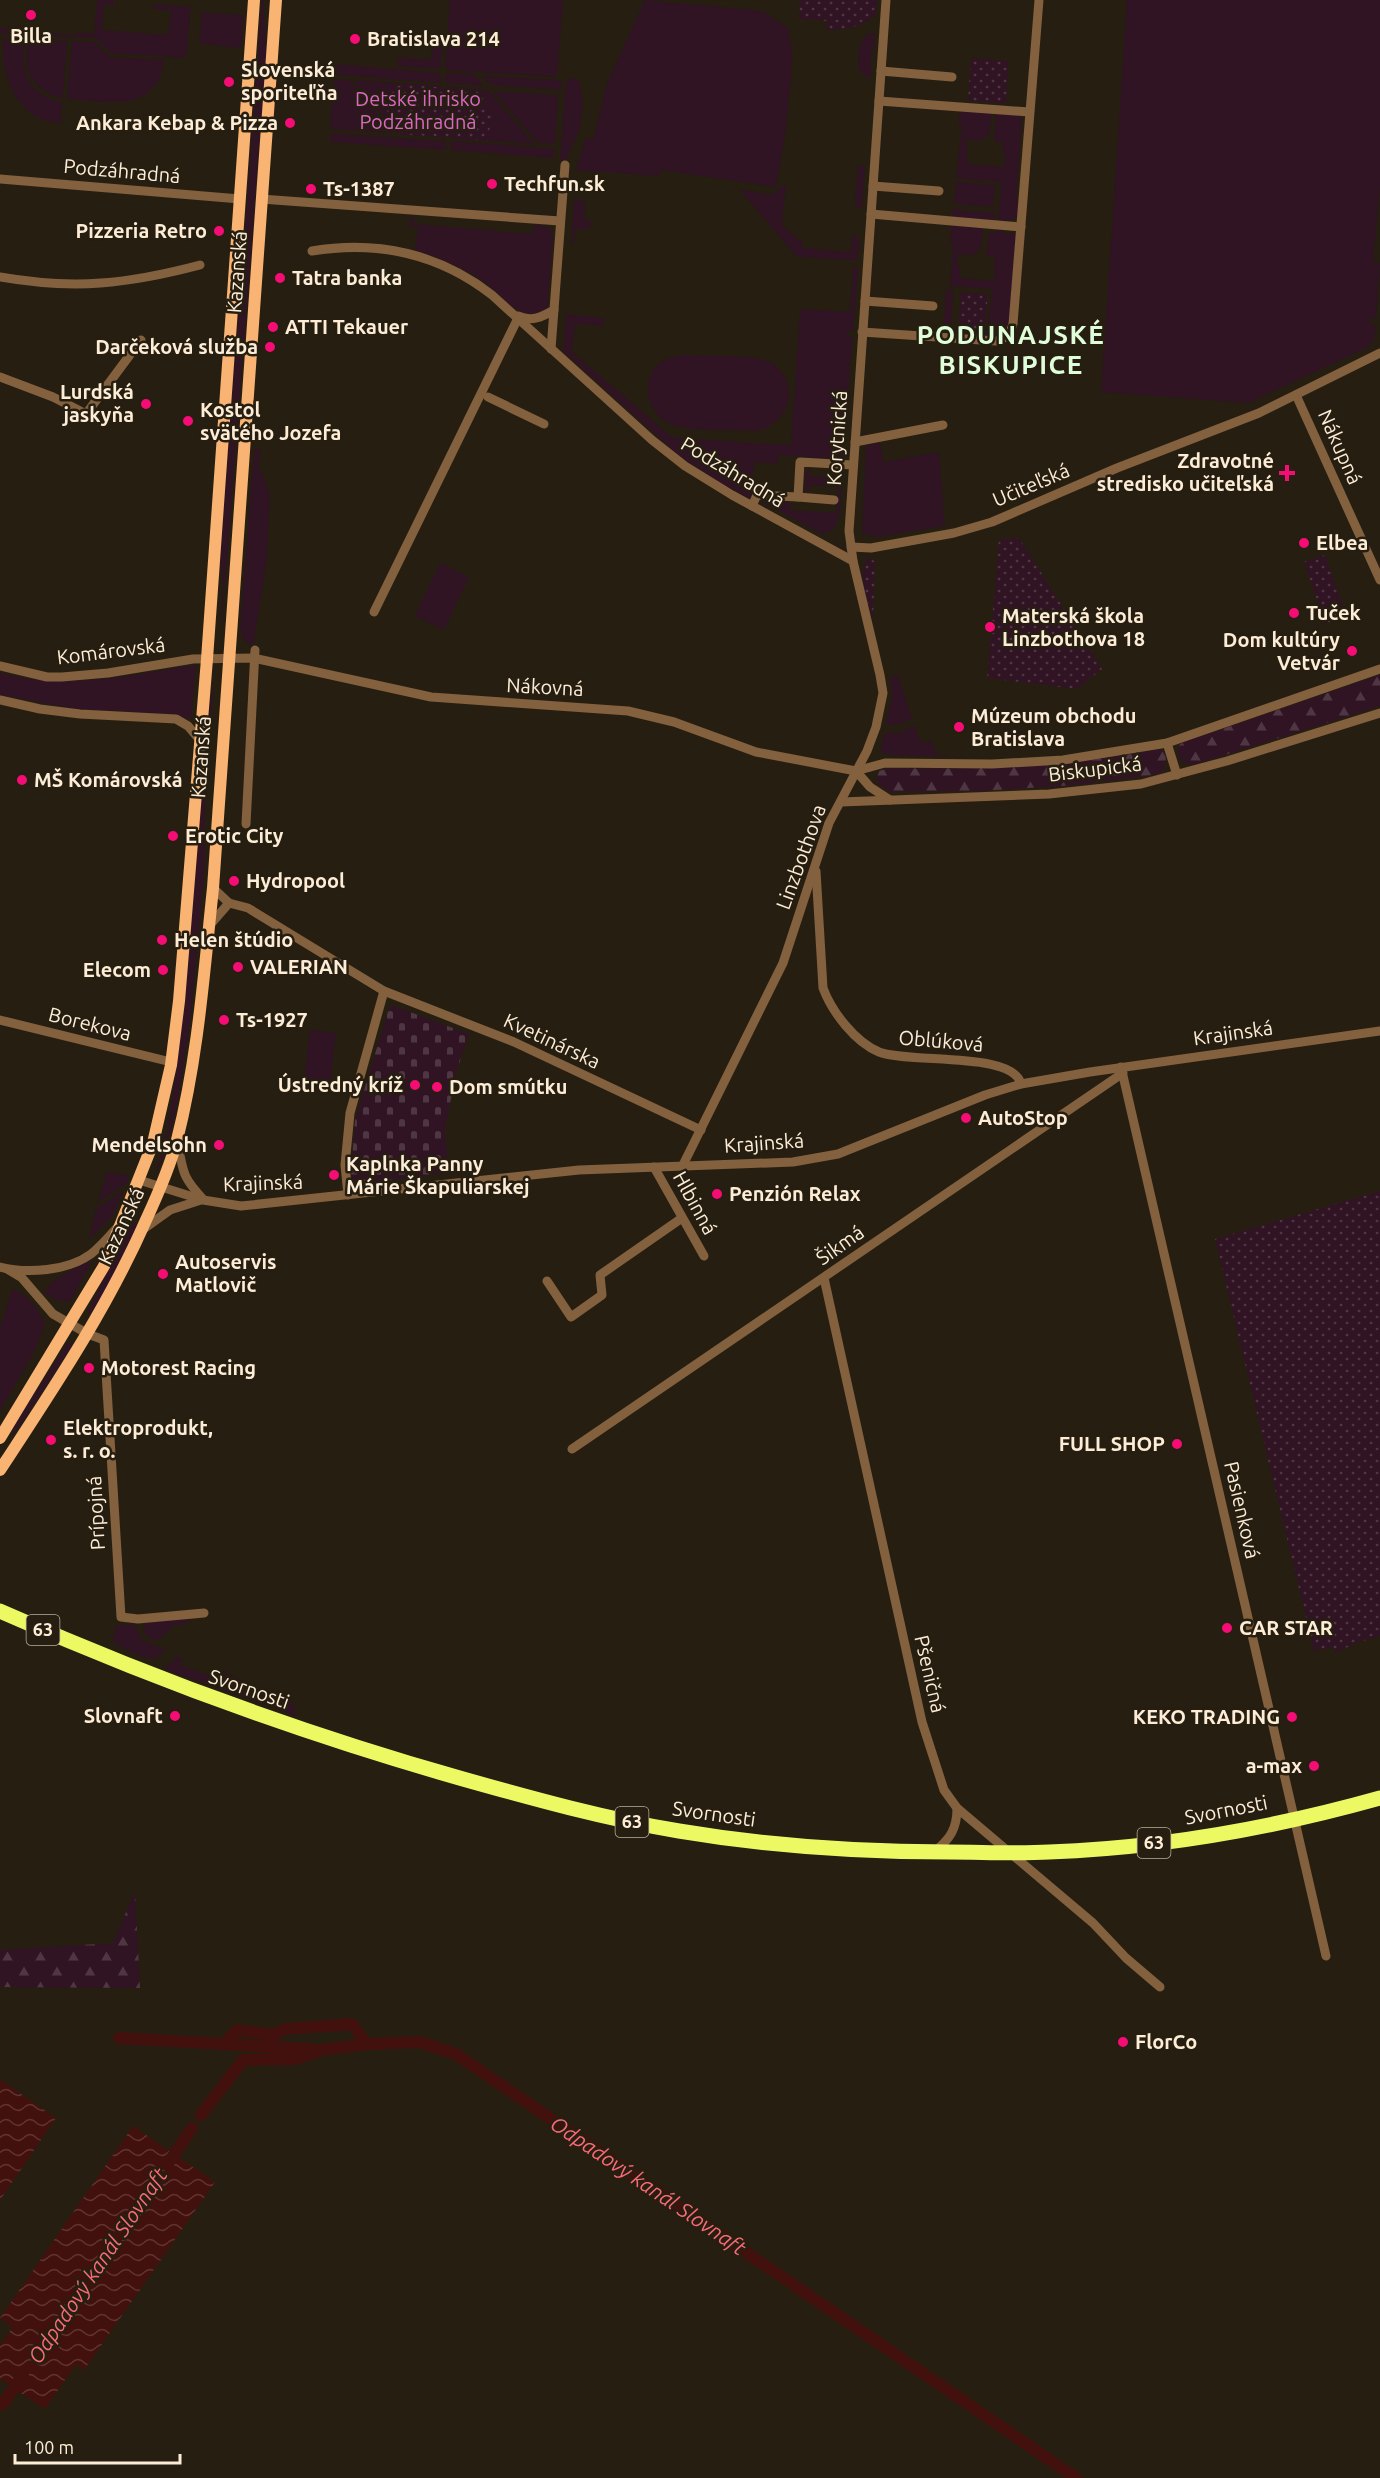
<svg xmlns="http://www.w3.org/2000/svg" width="1380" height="2478" font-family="Ubuntu,sans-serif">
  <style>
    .grass { fill: #301424 }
    .forest { fill: url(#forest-firs) }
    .cemetery { fill: url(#cemetery-stones) }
    .park { fill: url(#park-dots) }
    .water { fill: url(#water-waves) }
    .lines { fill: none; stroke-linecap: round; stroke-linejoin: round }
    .canal { stroke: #43110d; stroke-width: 12 }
    .street { stroke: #83603e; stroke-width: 9 }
    .secondary { stroke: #f9b373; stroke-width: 12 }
    .primary { stroke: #edf963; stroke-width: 15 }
    .poi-dot { fill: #f50c74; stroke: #261e10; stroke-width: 2 }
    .labels { text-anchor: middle; stroke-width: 5; stroke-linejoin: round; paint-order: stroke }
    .shield { fill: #261e10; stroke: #bcaf9b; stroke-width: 1.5 }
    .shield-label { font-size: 18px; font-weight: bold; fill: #fdedd7 }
    .poi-label { font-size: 20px; font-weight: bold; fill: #fdedd7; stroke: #261e10; text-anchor: start }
    .park-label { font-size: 20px; fill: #db66c4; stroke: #261e10 }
    .street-label { font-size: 20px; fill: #fdedd7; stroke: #261e10 }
    .water-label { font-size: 21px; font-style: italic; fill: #f96a76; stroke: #261e10 }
    .district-label { font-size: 26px; font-weight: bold; letter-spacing: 1.5px; fill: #e0fdd9; stroke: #261e10 }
  </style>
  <defs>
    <pattern id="forest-firs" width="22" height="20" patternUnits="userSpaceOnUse" patternTransform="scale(1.5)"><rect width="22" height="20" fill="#301424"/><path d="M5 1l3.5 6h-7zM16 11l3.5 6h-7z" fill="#4f3643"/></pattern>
    <pattern id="cemetery-stones" width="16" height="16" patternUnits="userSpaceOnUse" patternTransform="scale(1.5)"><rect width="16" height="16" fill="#301424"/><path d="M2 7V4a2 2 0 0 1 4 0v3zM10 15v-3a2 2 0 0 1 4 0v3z" fill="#4f3643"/></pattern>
    <pattern id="park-dots" width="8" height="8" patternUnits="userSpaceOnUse" patternTransform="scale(1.5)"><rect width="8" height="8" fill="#301424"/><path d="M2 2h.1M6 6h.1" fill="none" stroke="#4f3643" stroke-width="1.8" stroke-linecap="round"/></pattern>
    <pattern id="water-waves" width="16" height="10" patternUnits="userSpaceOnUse" patternTransform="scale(1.5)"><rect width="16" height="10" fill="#43110d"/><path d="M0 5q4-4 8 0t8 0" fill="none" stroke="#5f3430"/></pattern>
  </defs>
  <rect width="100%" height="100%" fill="#261e10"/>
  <g class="grass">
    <path d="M97,0H114V5H104L102,30L168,35L171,10L153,9L154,4L191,7L186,58L110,53L95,38L0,34V28L76,35L77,32L94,34Z"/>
    <path d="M262,0H264L266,57L221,636L223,589L220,560Z"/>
    <path d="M450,0H563L557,77L448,70L445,65Z"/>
    <path d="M645,0L762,11L788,28L793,56L785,137L776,187L660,170L659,176L576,170L586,138L593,140L606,86Z"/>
    <path d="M1127,0H1380V184L1373,262L1380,263L1376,318H1370V324L1376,325L1374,339L1368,347L1248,403L1101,392Z"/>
    <path d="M202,12L243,15L241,48L199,44Z"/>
    <path d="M870,33L875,35L874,50H871V76L867,78L859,70C857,57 858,41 870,33Z"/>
    <path d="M433,38L444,39L440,69L396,66L399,57L431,60Z"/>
    <path d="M3,39L25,40C19,70 28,96 62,102L61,123C16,120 1,77 3,39Z"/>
    <path d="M30,40L67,41L63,98C35,94 18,66 30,40Z"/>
    <path d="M72,41L94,42L109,57L164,60C157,115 106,101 67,99Z"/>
    <path d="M337,64L439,73L441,75V81L438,83L337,75Z"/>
    <path d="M447,73L474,74L484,86L446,83L444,81Z"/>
    <path d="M482,76L561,80L562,90L489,85Z"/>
    <path d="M571,78L579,80L580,83L583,103L580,127L567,158L563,162L560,158L566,81Z"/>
    <path d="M334,79L349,80L393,133L330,129Z"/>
    <path d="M353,80L441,86L440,97L448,135L446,137L397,134Z"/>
    <path d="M445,86L489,91L534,144L451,138L450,133L488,139L491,116Z"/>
    <path d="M493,91L558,95L555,143H538Z"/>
    <path d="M960,110L992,112L989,136L985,135V141L966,140L968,164L1004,167L1005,154L1002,153L1003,142L994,141L996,112L1014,114L1022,118L1016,200L1019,202L1018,214L1012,221L998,220L1001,182L956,178L962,125L958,124Z"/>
    <path d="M331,133L444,141L447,149L443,150L330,142Z"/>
    <path d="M451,141L553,148L555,155L552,158L450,150Z"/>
    <path d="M858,165L865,167L862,207L859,209L855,205Z"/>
    <path d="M956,182L995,185L993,207L954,204Z"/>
    <path d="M786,183L782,225L797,239L802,240V248L851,252L852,235H855L860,240L857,260L797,257L739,189L771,195Z"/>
    <path d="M574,200L585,201L584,219L591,221L590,229H575L574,244H571Z"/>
    <path d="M953,207L963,211L995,212L994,220L952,217Z"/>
    <path d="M415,216L414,224L533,234L534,225L547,226L553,235L547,310C539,315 530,317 521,312C508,306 499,293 488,285C466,269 441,258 415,250L418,227L409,226L410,219Z"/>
    <path d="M951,224L981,227L983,230L981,250L977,249L976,255L958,254L957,266L960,267V278L995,281L994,257L986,256L989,232L996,233L997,229H1003V233L1016,234L1010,320L1001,334H987L992,289L950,286L953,244H950Z"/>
    <path d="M853,265L858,268L853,331H848V336H853L850,366L845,367V369H850L844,456L841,459L778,455L777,464L754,462L751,499L723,484L678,455L563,351L566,314L604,318L603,326L575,324L572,352L673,438L791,445L800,309L850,312Z"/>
    <path d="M946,289L953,290L951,332L943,331Z"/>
    <path d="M691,355C710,356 749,355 766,360C773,362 779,368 783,374C799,399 782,424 757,431C736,430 684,432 668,423C650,413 642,389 653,370C661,358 678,355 691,355Z"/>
    <path d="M880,443L884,462L939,452L945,526L876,537L862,533L866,445Z"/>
    <path d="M261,448L258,465L270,493L267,558L253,647L244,640L240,629L254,451Z"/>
    <path d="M810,468V476L838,478L839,470L842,472C840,490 845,538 820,533L759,500L790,502V510L836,513L838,487L809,485L808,493L805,490V475Z"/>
    <path d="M440,563L469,577L444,630L415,616Z"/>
    <path d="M188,666H196L191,720L176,714L76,709L0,695V673C63,689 125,677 188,666Z"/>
    <path d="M898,675L912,719C904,722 896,728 886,723L892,697L890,677Z"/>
    <path d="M213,689L205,809V864L191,1014L178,1100L167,1147L158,1170L157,1168L168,1129L182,1024L211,691Z"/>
    <path d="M915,725L919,740L925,743L931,740L937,755L963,757L888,755L882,752L881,746L884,735L890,732L897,734Z"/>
    <path d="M310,1030L336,1033L329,1091L303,1088Z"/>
    <path d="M107,1172L129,1176L127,1183L97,1203Z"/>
    <path d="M124,1190L112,1217L88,1240L96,1209Z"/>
    <path d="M135,1222L137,1225L103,1297L89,1315L88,1311L132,1224Z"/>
    <path d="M89,1261L91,1263L70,1302L56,1300L44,1293C50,1279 75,1268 89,1261Z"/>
    <path d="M12,1289C27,1293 39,1310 45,1324L34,1352L0,1411V1329Z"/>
    <path d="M68,1342L73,1345L14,1434L12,1429Z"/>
    <path d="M194,1616L184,1625L182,1623L179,1626L176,1624L157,1641C150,1638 144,1635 143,1627L149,1622Z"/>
    <path d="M132,1624L137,1628L142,1640L165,1650L156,1658L151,1659L135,1654L113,1642L115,1626Z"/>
    <path d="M177,1657L185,1660L178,1664L211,1677L222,1672L290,1700L293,1704L297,1716L164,1669Z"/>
  </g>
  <g class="forest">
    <path d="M1380,675V706L1193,765L1181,761L1178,753L1179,745L1184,742Z"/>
    <path d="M1155,750H1162L1166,754L1165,768L1160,774L1074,785L979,791L889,792L878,784L877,778L879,771L890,768C983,770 1063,767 1155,750Z"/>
    <path d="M135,1891L140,1988L0,1987V1950L113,1943Z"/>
  </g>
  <path class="cemetery" d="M394,1006L469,1034L456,1073L445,1129L449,1173L359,1183L354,1180L351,1174L355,1120L389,1008Z"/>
  <g class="park">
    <path d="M800,0H877L876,13C868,26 841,31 827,30V21L799,19Z"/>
    <path d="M971,58L1009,61L1006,103L968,101Z"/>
    <path d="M395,84L487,91L480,104L491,116L488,141L452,138L450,136L446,137L399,134L387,118L389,88Z"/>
    <path d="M961,292L988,294L984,332L958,330Z"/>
    <path d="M1019,538L1102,669L1077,689L987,678L999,539Z"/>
    <path d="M1325,555L1347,618L1325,624L1304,562Z"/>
    <path d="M869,557L875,562L873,619C868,602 855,571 869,557Z"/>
    <path d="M1380,1191V1636L1356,1643L1335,1653L1333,1647L1314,1651L1215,1239Z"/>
  </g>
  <g class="water">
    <path d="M1,2080L56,2118L0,2200V2082Z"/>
    <path d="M133,2126L215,2182L84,2370L76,2364L45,2409L0,2379V2345L13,2327L0,2318Z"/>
  </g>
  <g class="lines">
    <g class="canal">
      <path d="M119,2038L312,2049"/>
      <path d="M225,2044L237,2030L274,2035L285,2029L352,2024L367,2044"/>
      <path d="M201,2115L243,2060L295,2059L321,2050L367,2044L419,2042L456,2054L1076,2478"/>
      <path d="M167,2165L192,2128"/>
      <path d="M3,2404L23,2375"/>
    </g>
    <g class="street">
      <path d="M881,71L952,77"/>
      <path d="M879,101L1029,112"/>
      <path d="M0,179L240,199"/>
      <path d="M873,186L939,191"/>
      <path d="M261,199L560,221"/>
      <path d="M871,214L1021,227"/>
      <path d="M312,251C378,240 440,254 492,295L652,440L685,466L732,495L853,561"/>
      <path d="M0,277C74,290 128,284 200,265"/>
      <path d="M865,301L933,306"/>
      <path d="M518,316C532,322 542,317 554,310"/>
      <path d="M862,332L996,341C1006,339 1010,334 1013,324L1039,0"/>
      <path d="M551,349L565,165"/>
      <path d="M0,377L53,397L86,414L141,340"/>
      <path d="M1296,395L1380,580"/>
      <path d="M488,397L544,424"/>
      <path d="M855,442L943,425"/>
      <path d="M834,500L798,497L800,462L853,465"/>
      <path d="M752,506L757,495L798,497"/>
      <path d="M851,547L871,548L954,533L992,522L1117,468L1259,413L1380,353"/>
      <path d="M374,612L518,318"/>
      <path d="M0,666L47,677H62L108,673L193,659L253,658L431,697L628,711L674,722L756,752L856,771L885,763L992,764L1063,760L1167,743L1380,669"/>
      <path d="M0,700L40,709L80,714L176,719L188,726L200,740"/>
      <path d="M1167,743L1177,775"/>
      <path d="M856,771L870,787L890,800"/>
      <path d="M841,802L1049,794L1141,784L1227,761L1380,713"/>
      <path d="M246,824L255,650"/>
      <path d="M816,871L823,988C832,1012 855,1042 879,1052C910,1064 1013,1051 1021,1084"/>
      <path d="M213,888L229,903L248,908L384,991L514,1042L701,1130"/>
      <path d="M209,926L229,903"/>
      <path d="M0,1020L171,1062"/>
      <path d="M1121,1067L1326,1956"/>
      <path d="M177,1141C184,1171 180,1174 202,1198"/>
      <path d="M683,1165L783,963L829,823L867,751L876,727L883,693L880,675L853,561L849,531L886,0"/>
      <path d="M654,1167L704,1256"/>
      <path d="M139,1180L203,1200L241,1206L579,1170L793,1162L838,1154L985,1095L1021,1084L1090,1072L1380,1031"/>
      <path d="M348,1195L345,1165L350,1113L384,991"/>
      <path d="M142,1230L170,1210L201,1200"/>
      <path d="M0,1267C27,1274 68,1271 91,1254C101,1246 109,1236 118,1227"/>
      <path d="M7,1269L22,1278L53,1314L88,1334L104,1340L121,1617L138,1619L204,1613"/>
      <path d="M824,1278L922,1722L944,1790L957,1808L1093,1923L1126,1958L1160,1987"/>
      <path d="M547,1281L571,1317L602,1295L600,1275L682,1218"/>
      <path d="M572,1449L1123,1073"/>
      <path d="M935,1851C950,1839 957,1829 957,1808"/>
    </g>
    <g class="secondary">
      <path d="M0,1438L104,1266L153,1143L171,1065L179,1001L207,659L254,0"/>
      <path d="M0,1470C53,1389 107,1309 146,1220C158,1194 170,1167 177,1140C198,1058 204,972 213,888L276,0"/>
    </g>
    <path class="primary" d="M0,1611C151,1678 304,1734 463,1779C534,1799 606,1819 679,1831C768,1846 858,1852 949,1852C982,1852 1016,1854 1049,1852C1160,1848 1273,1828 1380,1798"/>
  </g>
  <g class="poi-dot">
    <circle cx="31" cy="15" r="6"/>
    <circle cx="355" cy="39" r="6"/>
    <circle cx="229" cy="82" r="6"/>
    <circle cx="290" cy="123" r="6"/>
    <circle cx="492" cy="184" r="6"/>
    <circle cx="311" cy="189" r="6"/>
    <circle cx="219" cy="231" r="6"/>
    <circle cx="280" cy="278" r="6"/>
    <circle cx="273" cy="327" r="6"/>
    <circle cx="270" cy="347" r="6"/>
    <circle cx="146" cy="404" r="6"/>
    <circle cx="188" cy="421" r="6"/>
    <path d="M1284 464h6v6h6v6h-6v6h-6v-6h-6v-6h6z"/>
    <circle cx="1304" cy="543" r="6"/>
    <circle cx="1294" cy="613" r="6"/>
    <circle cx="990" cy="627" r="6"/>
    <circle cx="1352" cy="651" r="6"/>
    <circle cx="959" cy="727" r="6"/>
    <circle cx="22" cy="780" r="6"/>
    <circle cx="173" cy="836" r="6"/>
    <circle cx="234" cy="881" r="6"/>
    <circle cx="162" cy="940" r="6"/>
    <circle cx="238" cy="967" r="6"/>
    <circle cx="163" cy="970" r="6"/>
    <circle cx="224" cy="1020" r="6"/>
    <circle cx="415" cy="1085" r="6"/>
    <circle cx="437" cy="1087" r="6"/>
    <circle cx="966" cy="1118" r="6"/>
    <circle cx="219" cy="1145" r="6"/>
    <circle cx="334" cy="1175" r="6"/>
    <circle cx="717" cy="1194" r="6"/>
    <circle cx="163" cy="1274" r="6"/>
    <circle cx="89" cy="1368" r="6"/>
    <circle cx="51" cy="1440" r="6"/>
    <circle cx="1177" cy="1444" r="6"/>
    <circle cx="1227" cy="1628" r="6"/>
    <circle cx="175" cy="1716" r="6"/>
    <circle cx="1292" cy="1717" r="6"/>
    <circle cx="1314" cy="1766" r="6"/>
    <circle cx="1123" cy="2042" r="6"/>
  </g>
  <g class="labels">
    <g class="shield">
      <rect x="26.5" y="1615" width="33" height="30" rx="4.5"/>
      <rect x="615.5" y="1807" width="33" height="30" rx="4.5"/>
      <rect x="1137.5" y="1828" width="33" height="30" rx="4.5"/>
    </g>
    <g class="shield-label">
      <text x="43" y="1636">63</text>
      <text x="632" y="1828">63</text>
      <text x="1154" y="1849">63</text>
    </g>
    <g class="poi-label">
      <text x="31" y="43" text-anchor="middle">Billa</text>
      <text x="367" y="46">Bratislava 214</text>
      <text x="241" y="77">Slovenská<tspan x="241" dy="23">sporiteľňa</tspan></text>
      <text x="278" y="130" text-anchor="end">Ankara Kebap &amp; Pizza</text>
      <text x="504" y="191">Techfun.sk</text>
      <text x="323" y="196">Ts-1387</text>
      <text x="207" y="238" text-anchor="end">Pizzeria Retro</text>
      <text x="292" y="285">Tatra banka</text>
      <text x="285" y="334">ATTI Tekauer</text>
      <text x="258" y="354" text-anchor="end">Darčeková služba</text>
      <text x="134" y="399" text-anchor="end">Lurdská<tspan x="134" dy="23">jaskyňa</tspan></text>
      <text x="200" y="417">Kostol<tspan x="200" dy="23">svätého Jozefa</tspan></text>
      <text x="1274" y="468" text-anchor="end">Zdravotné<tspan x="1274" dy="23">stredisko učiteľská</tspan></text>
      <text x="1316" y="550">Elbea</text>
      <text x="1306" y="620">Tuček</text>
      <text x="1002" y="623">Materská škola<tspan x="1002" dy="23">Linzbothova 18</tspan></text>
      <text x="1340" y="647" text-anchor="end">Dom kultúry<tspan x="1340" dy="23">Vetvár</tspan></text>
      <text x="971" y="723">Múzeum obchodu<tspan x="971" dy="23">Bratislava</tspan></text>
      <text x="34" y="787">MŠ Komárovská</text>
      <text x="185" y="843">Erotic City</text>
      <text x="246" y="888">Hydropool</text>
      <text x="174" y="947">Helen štúdio</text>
      <text x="250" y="974">VALERIAN</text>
      <text x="151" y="977" text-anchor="end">Elecom</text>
      <text x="236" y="1027">Ts-1927</text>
      <text x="403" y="1092" text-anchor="end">Ústredný kríž</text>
      <text x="449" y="1094">Dom smútku</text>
      <text x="978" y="1125">AutoStop</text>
      <text x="207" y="1152" text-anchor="end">Mendelsohn</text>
      <text x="346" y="1171">Kaplnka Panny<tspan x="346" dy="23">Márie Škapuliarskej</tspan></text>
      <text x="729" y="1201">Penzión Relax</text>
      <text x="175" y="1269">Autoservis<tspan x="175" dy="23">Matlovič</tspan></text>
      <text x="101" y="1375">Motorest Racing</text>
      <text x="63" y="1435">Elektroprodukt,<tspan x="63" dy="23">s. r. o.</tspan></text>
      <text x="1165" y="1451" text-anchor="end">FULL SHOP</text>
      <text x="1239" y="1635">CAR STAR</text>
      <text x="163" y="1723" text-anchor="end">Slovnaft</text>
      <text x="1280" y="1724" text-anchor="end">KEKO TRADING</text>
      <text x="1302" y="1773" text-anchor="end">a-max</text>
      <text x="1135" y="2049">FlorCo</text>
    </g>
    <g class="park-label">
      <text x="418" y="106">Detské ihrisko<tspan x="418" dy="23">Podzáhradná</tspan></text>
    </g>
    <g class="street-label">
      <text transform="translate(122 171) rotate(5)" y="7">Podzáhradná</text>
      <text transform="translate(237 272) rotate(-86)" y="7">Kazanská</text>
      <text transform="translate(837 438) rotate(-86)" y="7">Korytnická</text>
      <text transform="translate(1340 447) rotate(66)" y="7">Nákupná</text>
      <text transform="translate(733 472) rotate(31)" y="7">Podzáhradná</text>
      <text transform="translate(1031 485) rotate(-23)" y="7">Učiteľská</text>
      <text transform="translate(111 651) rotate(-7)" y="7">Komárovská</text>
      <text transform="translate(545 687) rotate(3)" y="7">Nákovná</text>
      <text transform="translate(201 757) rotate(-86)" y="7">Kazanská</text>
      <text transform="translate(1095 769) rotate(-7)" y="7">Biskupická</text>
      <text transform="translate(801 857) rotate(-70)" y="7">Linzbothova</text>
      <text transform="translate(90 1024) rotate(14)" y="7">Borekova</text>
      <text transform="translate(1233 1033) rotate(-8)" y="7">Krajinská</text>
      <text transform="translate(552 1041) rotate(25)" y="7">Kvetinárska</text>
      <text transform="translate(941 1041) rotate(5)" y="7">Oblúková</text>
      <text transform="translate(764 1143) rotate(-4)" y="7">Krajinská</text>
      <text transform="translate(263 1183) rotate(-2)" y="7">Krajinská</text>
      <text transform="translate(695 1203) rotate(61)" y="7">Hlbinná</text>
      <text transform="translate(121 1226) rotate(-65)" y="7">Kazanská</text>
      <text transform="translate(840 1245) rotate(-35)" y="7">Šikmá</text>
      <text transform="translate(1242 1510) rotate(77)" y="7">Pasienková</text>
      <text transform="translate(96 1513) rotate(-93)" y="7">Prípojná</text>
      <text transform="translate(930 1674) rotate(77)" y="7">Pšeničná</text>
      <text transform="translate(249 1689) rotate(19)" y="7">Svornosti</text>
      <text transform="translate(1226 1810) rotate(-11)" y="7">Svornosti</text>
      <text transform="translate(714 1814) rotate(8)" y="7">Svornosti</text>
    </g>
    <g class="water-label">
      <text transform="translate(648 2186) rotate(34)" y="7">Odpadový kanál Slovnaft</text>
      <text transform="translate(98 2266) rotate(-56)" y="7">Odpadový kanál Slovnaft</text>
    </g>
    <g class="district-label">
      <text x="1011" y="344">PODUNAJSKÉ<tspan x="1011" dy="30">BISKUPICE</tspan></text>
    </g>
  </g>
  <path d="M15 2454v9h165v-9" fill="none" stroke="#fdedd7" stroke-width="3"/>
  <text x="24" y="2454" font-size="18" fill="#fdedd7" stroke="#261e10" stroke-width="4.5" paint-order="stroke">100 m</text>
</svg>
